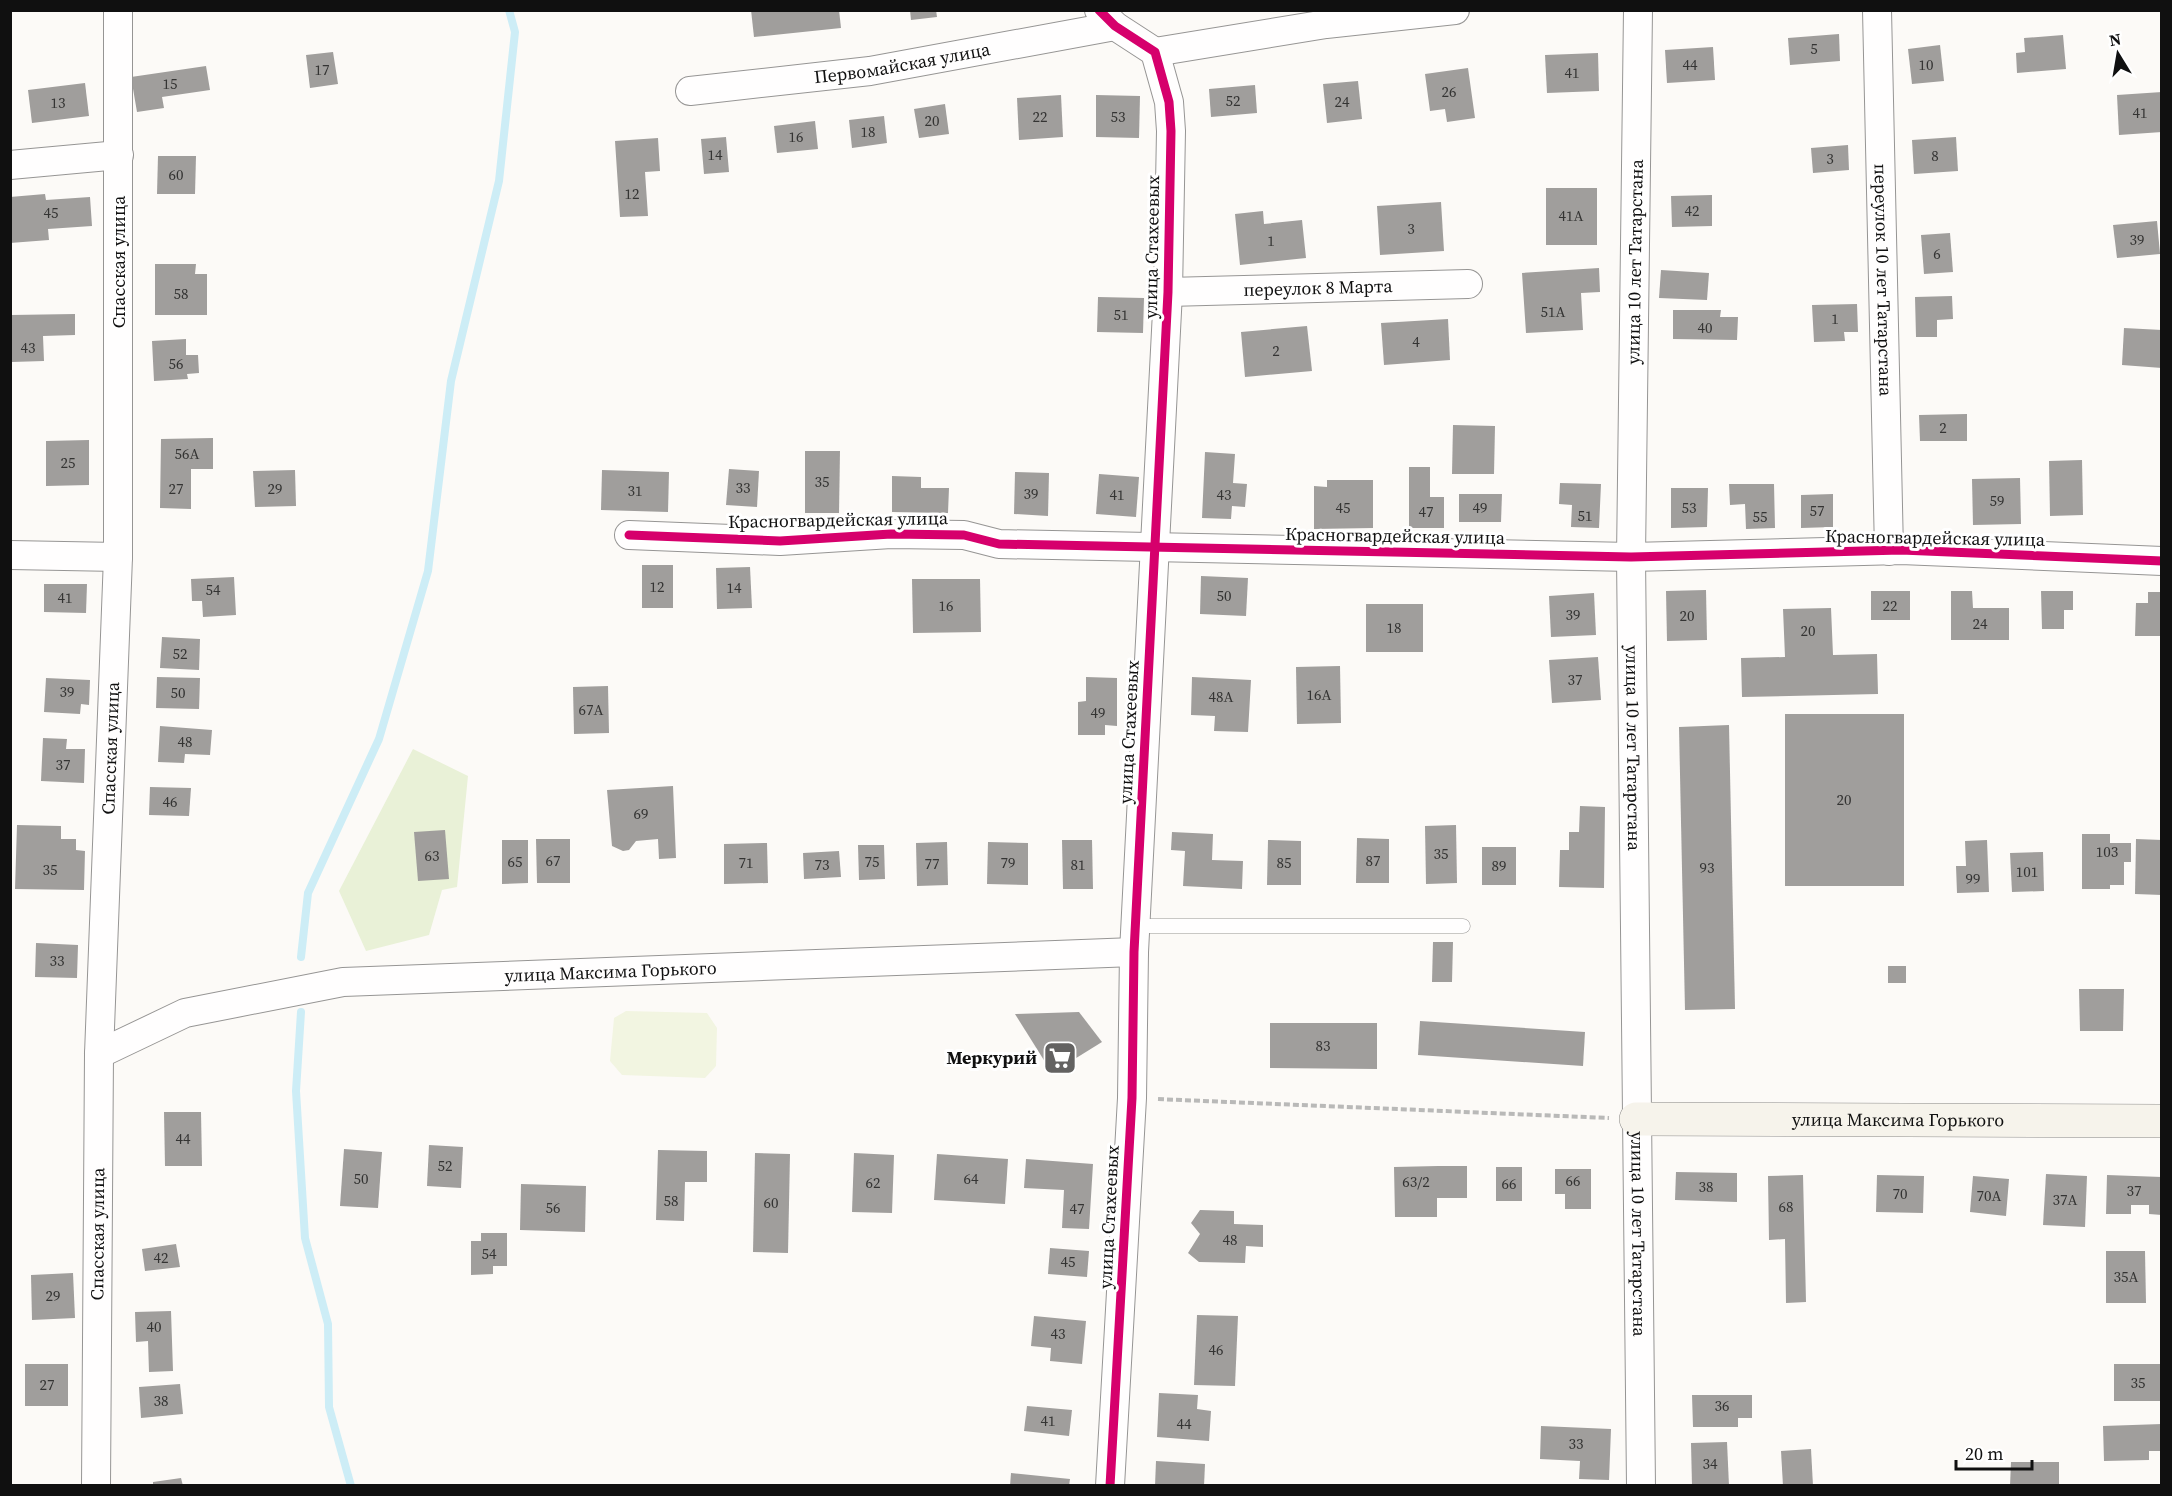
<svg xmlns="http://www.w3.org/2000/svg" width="2172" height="1496" font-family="'Source Serif 4',serif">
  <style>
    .green { fill: #e9f1d7 }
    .pitch { fill: #f2f5e1 }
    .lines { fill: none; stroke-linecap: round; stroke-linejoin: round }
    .stream { stroke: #cdedf6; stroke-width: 8 }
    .building { fill: #a09e9c }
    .lane-casing { stroke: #969594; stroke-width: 15 }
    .street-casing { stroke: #969594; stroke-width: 30 }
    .secondary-casing { stroke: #8d8c8b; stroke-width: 34 }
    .path { stroke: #b9b9b8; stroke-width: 4; stroke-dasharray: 6 3; stroke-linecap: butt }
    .lane { stroke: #fffefe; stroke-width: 14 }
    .street { stroke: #fffefe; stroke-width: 28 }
    .secondary { stroke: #f6f3eb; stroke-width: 33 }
    .cycleway-casing { stroke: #fff; stroke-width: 13 }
    .cycleway { stroke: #d6006c; stroke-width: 9 }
    .labels { text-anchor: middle; stroke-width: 6; stroke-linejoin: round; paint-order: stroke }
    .number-label { font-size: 15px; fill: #343433 }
    .street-label { font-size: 18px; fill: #101010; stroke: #fff }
    .poi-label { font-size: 18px; font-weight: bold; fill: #101010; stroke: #fff; text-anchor: end }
  </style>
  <rect width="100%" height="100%" fill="#fcfaf7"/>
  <path class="green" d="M413,749L468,776L457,887L442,890L429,935L366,951L339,891Z"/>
  <path class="pitch" d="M626,1011L707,1013L717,1028L716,1066L705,1078L622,1075L610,1061L614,1018Z"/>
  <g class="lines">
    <g class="stream">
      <path d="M301,957L308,893L379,739L428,571L451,381L499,181L515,32L509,10"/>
      <path d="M301,1012L296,1091L305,1238L328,1324L329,1407L351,1486"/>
    </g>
  </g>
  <g class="building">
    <path d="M751,10H839L841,28L754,37Z"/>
    <path d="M910,10H936L937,17L911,20Z"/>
    <path d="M1839,34L1840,61L1790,65L1788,38Z"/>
    <path d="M2063,35L2066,69L2017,73L2016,53L2025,52L2024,38Z"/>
    <path d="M1940,45L1944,81L1912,84L1908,49Z"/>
    <path d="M1713,47L1715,80L1667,83L1665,50Z"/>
    <path d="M333,52L338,84L310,88L306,55Z"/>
    <path d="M1598,53L1599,91L1547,93L1545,55Z"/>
    <path d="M206,66L210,90L162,97L164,108L137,112L131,77Z"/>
    <path d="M1468,68L1475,118L1447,122L1445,109L1430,111L1425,74Z"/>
    <path d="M1358,81L1362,119L1327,123L1323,84Z"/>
    <path d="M85,83L89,116L32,123L28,90Z"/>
    <path d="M1255,85L1257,113L1211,117L1209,89Z"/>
    <path d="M2162,92V132L2119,135L2117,95Z"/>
    <path d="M1061,95L1063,137L1019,140L1017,98Z"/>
    <path d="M1096,95L1140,96L1139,138L1096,137Z"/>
    <path d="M945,104L949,134L919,138L914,109Z"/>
    <path d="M884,116L887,143L852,148L849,120Z"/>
    <path d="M815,121L818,149L777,153L774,126Z"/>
    <path d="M726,137L729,172L704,174L701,139Z"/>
    <path d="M1956,137L1958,171L1914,174L1912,140Z"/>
    <path d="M658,138L660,171L645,172L648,216L620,217L615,141Z"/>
    <path d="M1848,145L1849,170L1813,173L1811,148Z"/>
    <path d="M158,156H196L195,194H157Z"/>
    <rect x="1546" y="188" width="51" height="57"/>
    <path d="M45,194L46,200L90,197L92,226L48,229L49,240L10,243V197Z"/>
    <path d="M1712,195V226L1672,227L1671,196Z"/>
    <path d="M1441,202L1444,251L1380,255L1377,206Z"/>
    <path d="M1263,211L1264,224L1302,220L1306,258L1240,265L1235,214Z"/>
    <path d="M2157,221L2160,254L2117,258L2113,225Z"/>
    <path d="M1950,233L1953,272L1924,274L1921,235Z"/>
    <path d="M155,264H196L195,274H207V315H155Z"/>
    <path d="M1599,268L1600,292L1581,293L1583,330L1526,333L1522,273Z"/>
    <path d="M1661,270L1709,273L1707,300L1659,298Z"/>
    <path d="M1952,296L1953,319L1937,320V337H1916L1915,297Z"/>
    <path d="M1098,297L1144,298L1143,333L1097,332Z"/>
    <path d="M1857,304L1858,332H1844L1845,341L1814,342L1812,305Z"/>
    <path d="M1673,310H1721L1720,317H1738L1737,340L1673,339Z"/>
    <path d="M75,314V335L43,336L44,361L12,362L11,315Z"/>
    <path d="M1448,319L1450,360L1384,365L1381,323Z"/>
    <path d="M1307,326L1312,371L1245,377L1241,332Z"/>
    <path d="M2124,328L2162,330V368L2122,365Z"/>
    <path d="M186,339V355H198L199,373L187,374L188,379L154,381L152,341Z"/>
    <path d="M1967,414V441H1920L1919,415Z"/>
    <path d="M1453,425L1495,426L1494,474H1452Z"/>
    <path d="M213,438V469H191V509L160,508L161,439Z"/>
    <path d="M89,440V485L46,486V441Z"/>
    <path d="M805,451H840L839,513H805Z"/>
    <path d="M1205,452L1235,454L1233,483L1247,484L1245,507L1232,506L1231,519L1202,518Z"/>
    <path d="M2082,460L2083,515L2050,516L2049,461Z"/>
    <path d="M1409,467H1430V497H1444V528H1409Z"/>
    <path d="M729,469L759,471L757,507L726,505Z"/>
    <path d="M295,470L296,506L255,507L253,471Z"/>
    <path d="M602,470L669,472L668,512L601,510Z"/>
    <path d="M1015,472L1049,473L1048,516L1014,514Z"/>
    <path d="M1099,474L1139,477L1136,517L1096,514Z"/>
    <path d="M892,476L921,477V488H949L948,513L892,512Z"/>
    <path d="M2020,478L2021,524L1973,525L1972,479Z"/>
    <path d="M1327,480H1373V528L1314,529V486L1327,487Z"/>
    <path d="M1560,483L1601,484L1599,528L1571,527L1572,505L1559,504Z"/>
    <path d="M1729,484H1774L1775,528L1746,529L1745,504L1730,505Z"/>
    <path d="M1671,488H1708L1707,527L1671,528Z"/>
    <path d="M1459,494H1502L1501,522H1459Z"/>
    <path d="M1833,494V527L1801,528V495Z"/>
    <rect x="642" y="565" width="31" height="43"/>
    <path d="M750,567L752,608L717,609L716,568Z"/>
    <path d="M1201,576L1248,578L1246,616L1200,614Z"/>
    <path d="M234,577L236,615L203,617L202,601H192L191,579Z"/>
    <path d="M912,579H980L981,632L913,633Z"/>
    <path d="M44,584H87L86,613L44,612Z"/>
    <path d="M1706,590L1707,640L1667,641L1666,591Z"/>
    <rect x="1871" y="591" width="39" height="29"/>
    <path d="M1951,591H1972L1973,608H2009V640H1951Z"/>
    <path d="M2041,591H2073V610H2064V629H2042Z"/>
    <path d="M2148,592H2162V636H2135L2136,603H2148Z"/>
    <path d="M1594,593L1596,635L1551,637L1549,596Z"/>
    <rect x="1366" y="604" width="57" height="48"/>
    <path d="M1831,608L1833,655L1877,654L1878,694L1742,697L1741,658L1785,657L1783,609Z"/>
    <path d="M162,637L200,639L199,670L160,668Z"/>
    <path d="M1598,657L1601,700L1552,703L1549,660Z"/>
    <path d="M1340,666L1341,723L1297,724L1296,667Z"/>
    <path d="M157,677L200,678L199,709L156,708Z"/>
    <path d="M1086,677L1117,678V726L1105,725V735H1078V702L1086,701Z"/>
    <path d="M1192,677L1251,680L1248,732L1214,731L1215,716L1191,715Z"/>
    <path d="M46,678L90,680L89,705L81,704L80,714L44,712Z"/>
    <path d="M608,686L609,733L574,734L573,687Z"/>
    <rect x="1785" y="714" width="119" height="172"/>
    <path d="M1729,725L1735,1009L1685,1010L1679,727Z"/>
    <path d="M160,726L212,730L210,755L185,754L184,763L158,762Z"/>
    <path d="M43,738L67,739L66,749H85L84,783L41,781Z"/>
    <path d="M673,786L676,858L659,859L658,839L636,841L629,850L623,851L612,846L607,790Z"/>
    <path d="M150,787L191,788L189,816L149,815Z"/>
    <path d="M1580,806L1605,807L1604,888L1559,887L1560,850H1569V832H1579Z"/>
    <path d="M17,825L61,826V839H76V850L85,851L84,890L15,889Z"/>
    <path d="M1456,825L1457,883L1426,884L1425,826Z"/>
    <path d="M445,830L449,879L418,881L414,832Z"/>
    <path d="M1172,832L1213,834L1212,860L1243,861L1242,889L1183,886L1185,851L1171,850Z"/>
    <path d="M2082,834H2110V843H2131V862H2124V885H2110V889H2082Z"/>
    <path d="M1357,838L1389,839V883H1356Z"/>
    <path d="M536,839H570V883H537Z"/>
    <path d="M2136,839L2162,840V895L2135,894Z"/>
    <path d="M502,840H528V883L502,884Z"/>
    <path d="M1062,840H1092L1093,889H1063Z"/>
    <path d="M1268,840L1301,841V885H1267Z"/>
    <path d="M1987,840L1989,892L1957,893L1956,866H1966L1965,841Z"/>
    <path d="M947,842L948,885L917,886L916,843Z"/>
    <path d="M988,842L1028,843V885L987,884Z"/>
    <path d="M767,843L768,883L724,884V844Z"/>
    <path d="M858,845H884L885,879L859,880Z"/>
    <rect x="1482" y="847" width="34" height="38"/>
    <path d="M839,851L841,877L804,879L803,853Z"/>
    <path d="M2043,852L2044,891L2012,892L2010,853Z"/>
    <path d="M1433,942H1453L1452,982H1432Z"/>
    <path d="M36,943L78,945L77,978L35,977Z"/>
    <rect x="1888" y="966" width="18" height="17"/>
    <path d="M2079,989H2124L2123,1031H2080Z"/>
    <path d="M1079,1012L1102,1042L1052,1073L1015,1014Z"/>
    <path d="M1420,1021L1585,1032L1583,1066L1418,1055Z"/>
    <path d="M1270,1023H1377V1069L1270,1068Z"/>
    <path d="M164,1112H201L202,1166H165Z"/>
    <path d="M429,1145L463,1147L461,1188L427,1186Z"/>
    <path d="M344,1149L382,1152L378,1208L340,1206Z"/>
    <path d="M658,1150L707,1151V1182H685L684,1221L656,1220Z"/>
    <path d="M755,1153L790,1154L788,1253L753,1252Z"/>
    <path d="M854,1153L894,1155L892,1213L852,1212Z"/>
    <path d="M937,1154L1008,1159L1005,1204L934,1200Z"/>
    <path d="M1026,1159L1093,1164L1089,1229L1062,1228L1064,1190L1024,1188Z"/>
    <path d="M1438,1166H1467V1198H1437V1217H1395L1394,1167Z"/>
    <rect x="1496" y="1167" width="26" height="34"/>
    <path d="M1555,1169H1591V1209H1565V1194H1555Z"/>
    <path d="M1676,1172L1737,1173V1202L1675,1200Z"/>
    <path d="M2046,1174L2087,1176L2085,1227L2043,1225Z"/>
    <path d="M1803,1175L1806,1302L1786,1303L1785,1239L1769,1240L1768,1176Z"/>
    <path d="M1877,1175L1924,1176L1923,1213L1876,1212Z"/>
    <path d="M2107,1175L2162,1177V1215L2149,1214V1205H2131V1214H2106Z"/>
    <path d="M1973,1176L2009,1179L2006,1216L1970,1212Z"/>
    <path d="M521,1184L586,1186L585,1232L520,1230Z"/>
    <path d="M1200,1210L1234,1211V1224L1263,1225V1247L1246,1246L1245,1263L1199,1262L1188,1253L1200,1234L1191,1223Z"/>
    <path d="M481,1233H507V1266H493V1274L471,1275V1241H481Z"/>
    <path d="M176,1244L180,1267L145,1271L142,1249Z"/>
    <path d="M1050,1248L1089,1251L1087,1277L1048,1274Z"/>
    <path d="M2106,1251H2145L2146,1303H2106Z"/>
    <path d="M73,1273L75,1318L32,1320L31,1275Z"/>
    <path d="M171,1311L173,1371L149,1372L148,1341L136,1342L135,1312Z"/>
    <path d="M1197,1315L1238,1316L1235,1386L1194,1385Z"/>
    <path d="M1034,1316L1086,1321L1082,1364L1050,1361L1051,1348L1031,1346Z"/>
    <rect x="25" y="1364" width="43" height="42"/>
    <rect x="2114" y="1364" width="48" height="37"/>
    <path d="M180,1384L183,1414L141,1418L139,1387Z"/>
    <path d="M1159,1393L1198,1395L1197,1409L1211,1411L1209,1441L1157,1437Z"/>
    <path d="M1692,1395H1752V1418H1738V1427H1693Z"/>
    <path d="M1027,1406L1072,1410L1069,1436L1024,1431Z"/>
    <path d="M2162,1424V1451H2149V1460L2104,1461L2103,1426Z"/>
    <path d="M1541,1426L1611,1429L1609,1480L1579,1479L1580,1461L1540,1459Z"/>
    <path d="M1727,1442L1729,1486H1692L1691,1443Z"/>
    <path d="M1811,1449L1813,1486H1783L1781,1451Z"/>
    <path d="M1156,1461L1205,1464L1204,1486H1155Z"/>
    <path d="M2011,1462H2059V1486H2010Z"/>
    <path d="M1011,1473L1070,1479L1069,1486H1010Z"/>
    <path d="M181,1478L183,1486H153V1482Z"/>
  </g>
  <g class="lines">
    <defs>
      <path id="lane" d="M1135,926H1463"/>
      <g id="street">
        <path d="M1099,10L1115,26L1155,52L1169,102L1171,131L1168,292L1134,952L1132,1098L1110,1486"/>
        <path id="s1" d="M1638,10L1631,557L1641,1486"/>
        <path id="s2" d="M1877,10L1889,551"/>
        <path d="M1155,52L1326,24L1455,10"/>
        <path id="s3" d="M690,91L870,71L1115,26"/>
        <path d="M10,165L119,155"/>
        <path id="s4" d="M1168,292L1468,284"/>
        <path d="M629,535L780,541L891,534L964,535L999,544L1631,557L1901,550L2162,561"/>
        <path d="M10,555L118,557"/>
        <path id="s5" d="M99,1054L185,1013L343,982L1134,952"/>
        <path id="s6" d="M96,1486L99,1054L118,557V10"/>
      </g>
      <g id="secondary">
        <path id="s7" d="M1636,1119L2162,1121"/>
      </g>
    </defs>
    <use href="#lane" class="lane-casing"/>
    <use href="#street" class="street-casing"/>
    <use href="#secondary" class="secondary-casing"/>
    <path class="path" d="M1158,1099L1609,1118"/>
    <use href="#lane" class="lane"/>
    <use href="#street" class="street"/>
    <use href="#secondary" class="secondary"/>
    <defs>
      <g id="cycleway">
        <path d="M1099,10L1115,26L1155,52L1169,102L1171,131L1168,292L1134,952L1132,1098L1110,1486"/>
        <path d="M629,535L780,541L891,534L964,535L999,544L1631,557L1901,550L2162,561"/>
      </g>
    </defs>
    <use href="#cycleway" class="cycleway-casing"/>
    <use href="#cycleway" class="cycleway"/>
  </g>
  <defs>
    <symbol id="supermarket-square" viewBox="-11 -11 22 22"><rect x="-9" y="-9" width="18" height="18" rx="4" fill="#636261" stroke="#fff"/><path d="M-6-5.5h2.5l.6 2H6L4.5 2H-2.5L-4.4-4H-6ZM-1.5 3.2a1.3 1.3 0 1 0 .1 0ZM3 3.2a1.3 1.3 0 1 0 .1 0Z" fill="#fff"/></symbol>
  </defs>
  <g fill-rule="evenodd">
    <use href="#supermarket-square" x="1041" y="1039" width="38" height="38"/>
  </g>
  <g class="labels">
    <g class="number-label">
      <text x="1814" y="54">5</text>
      <text x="1690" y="70">44</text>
      <text x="1926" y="70">10</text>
      <text x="322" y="75">17</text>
      <text x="1572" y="78">41</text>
      <text x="170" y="89">15</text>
      <text x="1449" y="97">26</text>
      <text x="1233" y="106">52</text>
      <text x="1342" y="107">24</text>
      <text x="58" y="108">13</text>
      <text x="2140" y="118">41</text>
      <text x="1040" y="122">22</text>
      <text x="1118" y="122">53</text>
      <text x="932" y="126">20</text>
      <text x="868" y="137">18</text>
      <text x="796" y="142">16</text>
      <text x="715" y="160">14</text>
      <text x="1935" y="161">8</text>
      <text x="1830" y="164">3</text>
      <text x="176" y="180">60</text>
      <text x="632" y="199">12</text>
      <text x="1692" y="216">42</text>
      <text x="51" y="218">45</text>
      <text x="1571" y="221">41А</text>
      <text x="1411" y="234">3</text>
      <text x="2137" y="245">39</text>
      <text x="1271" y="246">1</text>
      <text x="1937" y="259">6</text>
      <text x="181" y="299">58</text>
      <text x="1553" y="317">51А</text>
      <text x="1121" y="320">51</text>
      <text x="1835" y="324">1</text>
      <text x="1705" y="333">40</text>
      <text x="1416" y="347">4</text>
      <text x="28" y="353">43</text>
      <text x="1276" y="356">2</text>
      <text x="176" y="369">56</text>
      <text x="1943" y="433">2</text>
      <text x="187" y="459">56А</text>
      <text x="68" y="468">25</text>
      <text x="822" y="487">35</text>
      <text x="743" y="493">33</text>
      <text x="176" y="494">27</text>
      <text x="275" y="494">29</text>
      <text x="635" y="496">31</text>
      <text x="1031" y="499">39</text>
      <text x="1117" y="500">41</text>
      <text x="1224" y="500">43</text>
      <text x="1997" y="506">59</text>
      <text x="1343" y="513">45</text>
      <text x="1480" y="513">49</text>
      <text x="1689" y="513">53</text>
      <text x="1817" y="516">57</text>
      <text x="1426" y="517">47</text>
      <text x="1585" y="521">51</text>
      <text x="1760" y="522">55</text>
      <text x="657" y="592">12</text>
      <text x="734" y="593">14</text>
      <text x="213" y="595">54</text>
      <text x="1224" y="601">50</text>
      <text x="65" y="603">41</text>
      <text x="946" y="611">16</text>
      <text x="1890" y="611">22</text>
      <text x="1573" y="620">39</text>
      <text x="1687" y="621">20</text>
      <text x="1980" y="629">24</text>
      <text x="1394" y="633">18</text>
      <text x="1808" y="636">20</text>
      <text x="180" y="659">52</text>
      <text x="1575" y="685">37</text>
      <text x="67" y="697">39</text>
      <text x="178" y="698">50</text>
      <text x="1319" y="700">16А</text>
      <text x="1221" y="702">48А</text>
      <text x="591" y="715">67А</text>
      <text x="1098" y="718">49</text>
      <text x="185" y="747">48</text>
      <text x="63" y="770">37</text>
      <text x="1844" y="805">20</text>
      <text x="170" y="807">46</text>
      <text x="641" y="819">69</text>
      <text x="2107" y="857">103</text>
      <text x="1441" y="859">35</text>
      <text x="432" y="861">63</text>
      <text x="553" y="866">67</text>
      <text x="1373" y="866">87</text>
      <text x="515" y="867">65</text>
      <text x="872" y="867">75</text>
      <text x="746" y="868">71</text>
      <text x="1008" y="868">79</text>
      <text x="1284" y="868">85</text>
      <text x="932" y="869">77</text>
      <text x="822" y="870">73</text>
      <text x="1078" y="870">81</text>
      <text x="1499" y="871">89</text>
      <text x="1707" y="873">93</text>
      <text x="50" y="875">35</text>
      <text x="2027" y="877">101</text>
      <text x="1973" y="884">99</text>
      <text x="57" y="966">33</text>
      <text x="1323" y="1051">83</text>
      <text x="183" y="1144">44</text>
      <text x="445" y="1171">52</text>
      <text x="361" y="1184">50</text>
      <text x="971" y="1184">64</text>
      <text x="1573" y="1186">66</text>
      <text x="1416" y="1187">63/2</text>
      <text x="873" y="1188">62</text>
      <text x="1509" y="1189">66</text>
      <text x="1706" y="1192">38</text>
      <text x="2134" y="1196">37</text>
      <text x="1900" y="1199">70</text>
      <text x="1989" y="1201">70А</text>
      <text x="2065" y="1205">37А</text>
      <text x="671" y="1206">58</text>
      <text x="771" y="1208">60</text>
      <text x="1786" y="1212">68</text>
      <text x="553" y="1213">56</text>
      <text x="1077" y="1214">47</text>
      <text x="1230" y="1245">48</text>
      <text x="489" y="1259">54</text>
      <text x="161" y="1263">42</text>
      <text x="1068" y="1267">45</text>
      <text x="2126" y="1282">35А</text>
      <text x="53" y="1301">29</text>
      <text x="154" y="1332">40</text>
      <text x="1058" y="1339">43</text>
      <text x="1216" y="1355">46</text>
      <text x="2138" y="1388">35</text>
      <text x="47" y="1390">27</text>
      <text x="161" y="1406">38</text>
      <text x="1722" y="1411">36</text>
      <text x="1048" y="1426">41</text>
      <text x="1184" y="1429">44</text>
      <text x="1576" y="1449">33</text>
      <text x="1710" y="1469">34</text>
    </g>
    <g class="street-label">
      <text dy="6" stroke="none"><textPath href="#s3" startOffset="214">Первомайская улица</textPath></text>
      <text transform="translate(1152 247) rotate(-89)" y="6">улица Стахеевых</text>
      <text transform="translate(119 262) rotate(-90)" y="6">Спасская улица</text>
      <text transform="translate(1635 262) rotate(-89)" y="6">улица 10 лет Татарстана</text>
      <text dy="6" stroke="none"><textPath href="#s2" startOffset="270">переулок 10 лет Татарстана</textPath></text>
      <text dy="6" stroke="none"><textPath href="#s4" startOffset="150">переулок 8 Марта</textPath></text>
      <text transform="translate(838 520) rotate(-1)" y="6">Красногвардейская улица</text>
      <text transform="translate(1395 536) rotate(1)" y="6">Красногвардейская улица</text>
      <text transform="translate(1935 538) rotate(1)" y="6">Красногвардейская улица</text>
      <text transform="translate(1129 732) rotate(-87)" y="6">улица Стахеевых</text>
      <text dy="6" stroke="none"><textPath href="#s6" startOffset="738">Спасская улица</textPath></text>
      <text dy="6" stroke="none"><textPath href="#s1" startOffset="738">улица 10 лет Татарстана</textPath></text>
      <text dy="6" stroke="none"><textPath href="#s5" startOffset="524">улица Максима Горького</textPath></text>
      <text dy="6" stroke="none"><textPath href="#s7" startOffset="262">улица Максима Горького</textPath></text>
      <text transform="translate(1109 1217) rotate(-87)" y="6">улица Стахеевых</text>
      <text dy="6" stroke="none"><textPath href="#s6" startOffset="252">Спасская улица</textPath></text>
      <text dy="6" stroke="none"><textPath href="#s1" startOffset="1224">улица 10 лет Татарстана</textPath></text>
    </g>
    <g class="poi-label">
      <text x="1037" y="1064">Меркурий</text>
    </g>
  </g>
  <rect width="2172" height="1496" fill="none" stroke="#101010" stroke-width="24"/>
  <g transform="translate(2118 54) rotate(349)" stroke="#ffffff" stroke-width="4.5" paint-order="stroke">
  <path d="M0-4.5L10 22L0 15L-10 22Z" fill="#101010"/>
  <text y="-9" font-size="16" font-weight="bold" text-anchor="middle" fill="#101010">N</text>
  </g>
  <path d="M1956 1460v9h76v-9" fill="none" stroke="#101010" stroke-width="3"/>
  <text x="1965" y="1460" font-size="18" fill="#101010" stroke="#ffffff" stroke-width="4.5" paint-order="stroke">20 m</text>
</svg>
